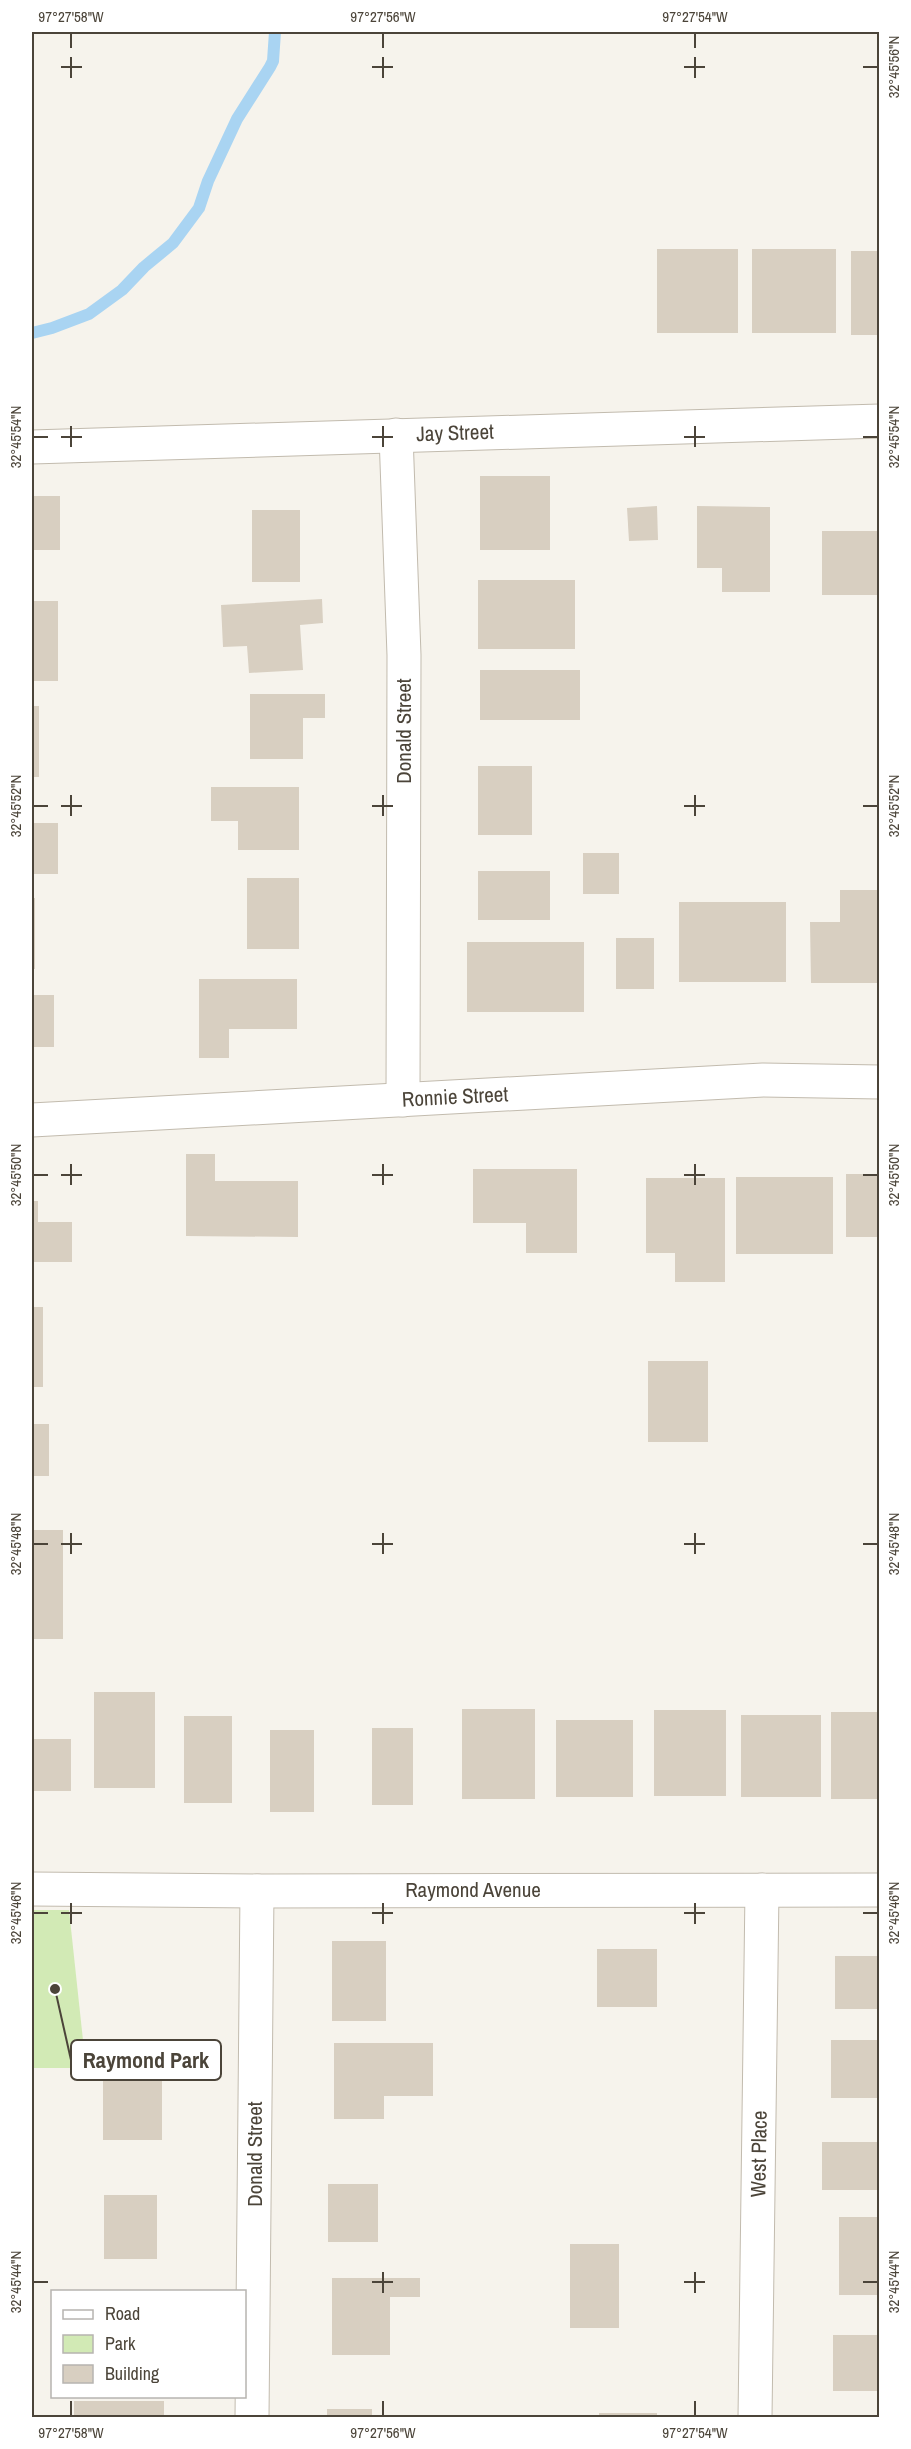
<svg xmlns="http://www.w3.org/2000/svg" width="911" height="2449" font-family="'Archivo Narrow',sans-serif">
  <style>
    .green { fill: #d2eab5 }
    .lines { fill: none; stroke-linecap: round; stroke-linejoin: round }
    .stream { stroke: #a9d4f2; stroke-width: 12 }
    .building { fill: #d8cfc1 }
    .minor-casing { stroke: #c2bbae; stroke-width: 35 }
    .minor { stroke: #fff; stroke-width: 33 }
    .ticks { fill: none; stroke: #4b4439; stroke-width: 2 }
    .labels { text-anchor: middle; stroke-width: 4.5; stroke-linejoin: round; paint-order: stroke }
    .street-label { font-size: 21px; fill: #4b4439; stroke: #fff }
    .leader { fill: none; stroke: #4b4439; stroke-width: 2 }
    .callout-dot { fill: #4b4439; stroke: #fff; stroke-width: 2 }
    .callout { fill: #fff; stroke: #4b4439; stroke-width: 2 }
    .callout-label { font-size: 22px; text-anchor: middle; font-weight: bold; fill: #4b4439 }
    .neatline { fill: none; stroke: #4b4439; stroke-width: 2 }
    .ticks-label { font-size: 15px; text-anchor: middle; fill: #4b4439 }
  </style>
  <rect width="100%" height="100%" fill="#f6f3ec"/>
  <path class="green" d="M32,1910H69L86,2068H32Z"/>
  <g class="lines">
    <path class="stream" d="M32,333L52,328L89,314L122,290L144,267L173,243L199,208L208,181L237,119L270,67L273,61L275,32"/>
  </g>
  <g class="building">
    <rect x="657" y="249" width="81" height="84"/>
    <rect x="752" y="249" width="84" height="84"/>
    <rect x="851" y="251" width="29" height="84"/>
    <rect x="480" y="476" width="70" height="74"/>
    <rect x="32" y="496" width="28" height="54"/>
    <path d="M657,506L658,540L629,541L627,508Z"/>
    <path d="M697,506L770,507V592H722V568H697Z"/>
    <path d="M877,507H880V595H822V531H877Z"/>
    <rect x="252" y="510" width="48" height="72"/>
    <rect x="478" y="580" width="97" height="69"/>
    <path d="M322,599L323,623L300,625L303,670L249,673L247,646L223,647L221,605Z"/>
    <rect x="32" y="601" width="26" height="80"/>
    <rect x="480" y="670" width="100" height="50"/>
    <path d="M250,694H325V718H303V759H250Z"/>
    <rect x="32" y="706" width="7" height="71"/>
    <rect x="478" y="766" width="54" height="69"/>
    <path d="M211,787H299V850H238V821H211Z"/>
    <rect x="32" y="823" width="26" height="51"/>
    <rect x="583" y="853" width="36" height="41"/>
    <rect x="478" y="871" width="72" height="49"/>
    <rect x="247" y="878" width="52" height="71"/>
    <path d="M840,890H880V983H811L810,922H840Z"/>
    <rect x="32" y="898" width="3" height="71"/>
    <rect x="679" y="902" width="107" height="80"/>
    <rect x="616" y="938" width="38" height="51"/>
    <rect x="467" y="942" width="117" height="70"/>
    <path d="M199,979H297V1029H229V1058H199Z"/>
    <rect x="32" y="995" width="22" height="52"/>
    <path d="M186,1154H215V1181H298V1237L186,1236Z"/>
    <path d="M473,1169H577V1253H526V1223H473Z"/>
    <rect x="846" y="1174" width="34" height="63"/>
    <rect x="736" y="1177" width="97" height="77"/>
    <path d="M646,1178H725V1282H675V1253H646Z"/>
    <path d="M32,1201H38V1222H72V1262H32Z"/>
    <rect x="32" y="1307" width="11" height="80"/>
    <rect x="648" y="1361" width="60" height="81"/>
    <rect x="32" y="1424" width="17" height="52"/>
    <rect x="32" y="1530" width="31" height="109"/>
    <rect x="94" y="1692" width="61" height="96"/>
    <rect x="462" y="1709" width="73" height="90"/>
    <rect x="654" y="1710" width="72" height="86"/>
    <rect x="831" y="1712" width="49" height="87"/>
    <rect x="741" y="1715" width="80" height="82"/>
    <rect x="184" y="1716" width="48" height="87"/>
    <rect x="556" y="1720" width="77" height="77"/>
    <rect x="372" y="1728" width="41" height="77"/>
    <rect x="270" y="1730" width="44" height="82"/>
    <rect x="32" y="1739" width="39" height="52"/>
    <rect x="332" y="1941" width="54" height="80"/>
    <rect x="597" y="1949" width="60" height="58"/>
    <rect x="835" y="1956" width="45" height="53"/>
    <rect x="831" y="2040" width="49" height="58"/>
    <path d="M334,2043H433V2096H384V2119H334Z"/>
    <rect x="103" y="2079" width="59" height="61"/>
    <rect x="822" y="2142" width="58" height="48"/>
    <rect x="328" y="2184" width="50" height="58"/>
    <rect x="104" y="2195" width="53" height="64"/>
    <rect x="839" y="2217" width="41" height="78"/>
    <rect x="570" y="2244" width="49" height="84"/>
    <path d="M332,2278H420V2297H390V2355H332Z"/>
    <rect x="833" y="2335" width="47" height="56"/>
    <rect x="74" y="2401" width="90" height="17"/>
    <rect x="327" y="2409" width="45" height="9"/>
    <rect x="599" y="2413" width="58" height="5"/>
  </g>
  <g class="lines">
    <defs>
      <g id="minor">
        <path d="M396,435L404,655L403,1100"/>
        <path d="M32,447L880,421"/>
        <path d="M32,1120L763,1080L880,1082"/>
        <path d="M32,1889L257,1891L880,1890"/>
        <path d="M252,2418L257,1891"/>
        <path d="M755,2418L762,1890"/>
      </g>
    </defs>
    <use href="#minor" class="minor-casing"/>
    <use href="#minor" class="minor"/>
  </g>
  <path class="ticks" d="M71,33V48M383,33V48M695,33V48M71,57V78M383,57V78M695,57V78M61,67H82M372,67H393M684,67H705M863,67H878M71,426V447M383,426V447M695,426V447M33,437H48M61,437H82M372,437H393M684,437H705M863,437H878M71,795V816M383,795V816M695,795V816M33,806H48M61,806H82M372,806H393M684,806H705M863,806H878M71,1164V1185M383,1164V1185M695,1164V1185M33,1175H48M61,1175H82M372,1175H393M684,1175H705M863,1175H878M71,1533V1554M383,1533V1554M695,1533V1554M33,1544H48M61,1544H82M372,1544H393M684,1544H705M863,1544H878M71,1903V1924M383,1903V1924M695,1903V1924M33,1913H48M61,1913H82M372,1913H393M684,1913H705M863,1913H878M383,2272V2293M695,2272V2293M33,2282H48M372,2282H393M684,2282H705M863,2282H878M71,2401V2416M383,2401V2416M695,2401V2416"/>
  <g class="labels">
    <g class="street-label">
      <text transform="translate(455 433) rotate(-2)" y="7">Jay Street</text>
      <text transform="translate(404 731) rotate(-90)" y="7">Donald Street</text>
      <text transform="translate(455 1097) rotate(-3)" y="7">Ronnie Street</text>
      <text x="473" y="1897">Raymond Avenue</text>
      <text transform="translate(255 2154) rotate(-90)" y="7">Donald Street</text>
      <text transform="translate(759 2154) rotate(-89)" y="7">West Place</text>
    </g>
  </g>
  <path class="leader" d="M55 1989L71 2060"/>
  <circle class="callout-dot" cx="55" cy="1989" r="6"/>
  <rect class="callout" x="71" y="2040" width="150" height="40" rx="6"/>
  <g class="callout-label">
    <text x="146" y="2068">Raymond Park</text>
  </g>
  <rect width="911" height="2449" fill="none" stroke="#ffffff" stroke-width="66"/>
  <rect x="51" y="2290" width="195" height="108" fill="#ffffff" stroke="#b7b4b0" stroke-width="1.5"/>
  <rect x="63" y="2310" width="30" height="9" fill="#ffffff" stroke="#b7b4b0" stroke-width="1.5"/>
  <text x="105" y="2320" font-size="18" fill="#4b4439">Road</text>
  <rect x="63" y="2335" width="30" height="18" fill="#d2eab5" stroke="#b7b4b0" stroke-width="1.5"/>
  <text x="105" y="2350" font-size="18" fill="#4b4439">Park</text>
  <rect x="63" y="2365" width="30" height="18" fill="#d8cfc1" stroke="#b7b4b0" stroke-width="1.5"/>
  <text x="105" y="2380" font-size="18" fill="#4b4439">Building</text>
  <rect x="33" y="33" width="845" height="2383" class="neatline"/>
  <g class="ticks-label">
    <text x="71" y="22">97°27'58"W</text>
    <text x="383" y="22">97°27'56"W</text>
    <text x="695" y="22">97°27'54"W</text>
    <text transform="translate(894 67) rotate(-90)" y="5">32°45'56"N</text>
    <text transform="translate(16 437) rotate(-90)" y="5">32°45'54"N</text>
    <text transform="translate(894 437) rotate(-90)" y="5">32°45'54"N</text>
    <text transform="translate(16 806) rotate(-90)" y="5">32°45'52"N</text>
    <text transform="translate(894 806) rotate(-90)" y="5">32°45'52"N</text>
    <text transform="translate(16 1175) rotate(-90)" y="5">32°45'50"N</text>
    <text transform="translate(894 1175) rotate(-90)" y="5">32°45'50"N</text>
    <text transform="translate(16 1544) rotate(-90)" y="5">32°45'48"N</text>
    <text transform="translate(894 1544) rotate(-90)" y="5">32°45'48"N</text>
    <text transform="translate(16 1913) rotate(-90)" y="5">32°45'46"N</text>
    <text transform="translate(894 1913) rotate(-90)" y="5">32°45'46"N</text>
    <text transform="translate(16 2282) rotate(-90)" y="5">32°45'44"N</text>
    <text transform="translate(894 2282) rotate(-90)" y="5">32°45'44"N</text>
    <text x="71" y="2438">97°27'58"W</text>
    <text x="383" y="2438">97°27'56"W</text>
    <text x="695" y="2438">97°27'54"W</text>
  </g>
</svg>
